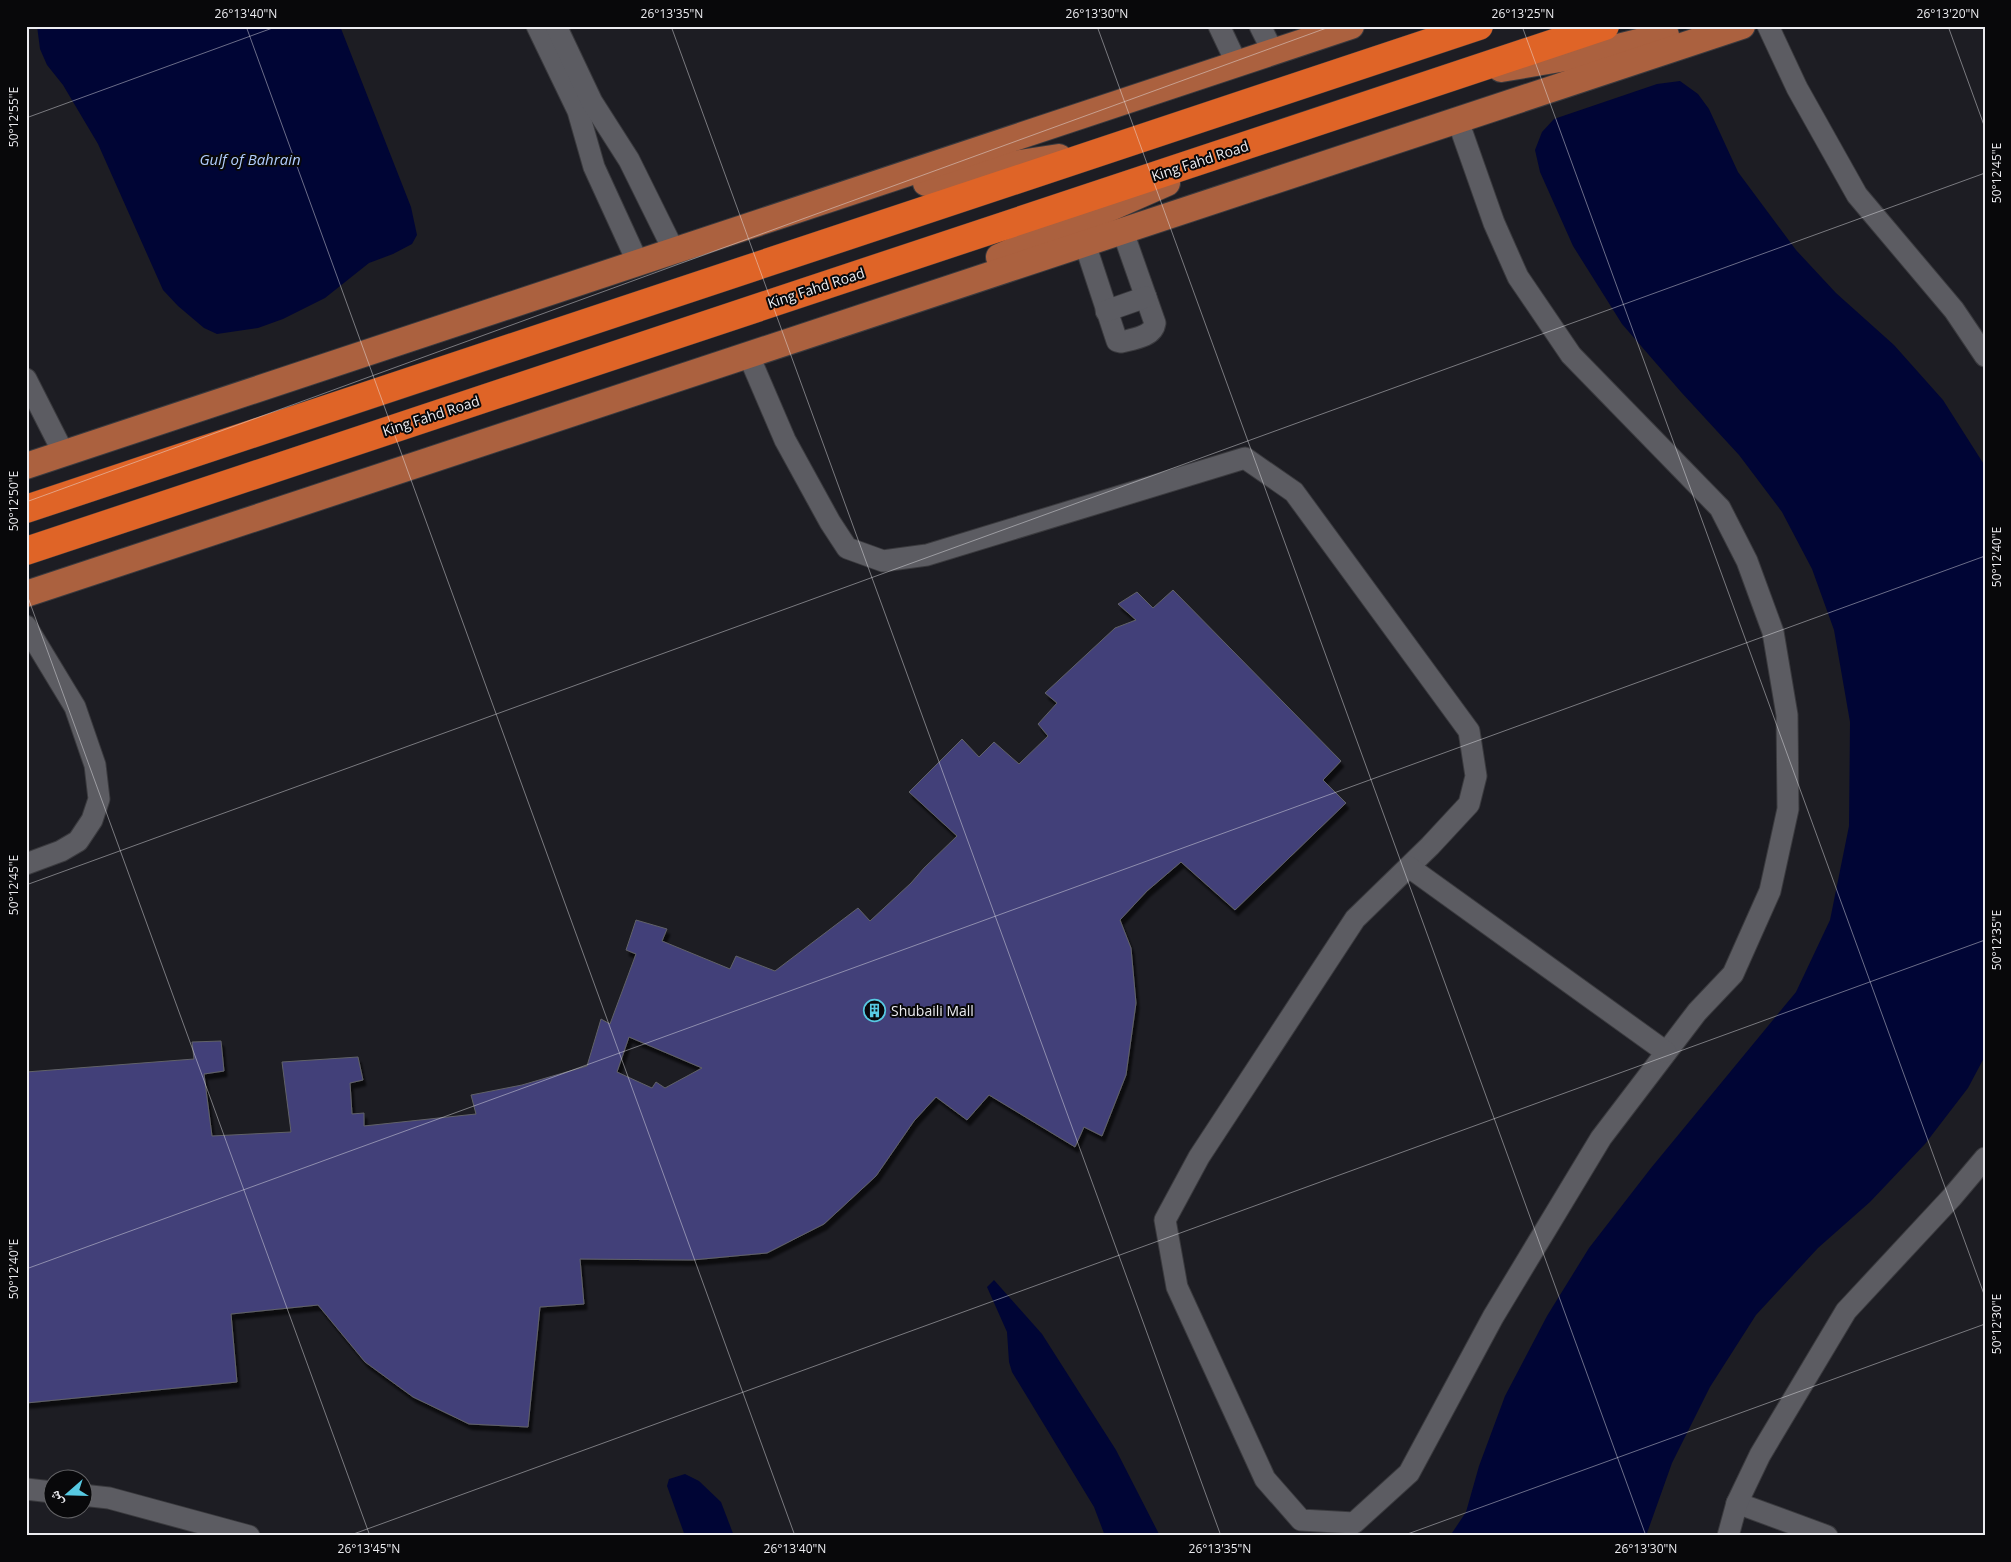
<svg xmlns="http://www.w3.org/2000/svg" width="2011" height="1562" font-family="'Open Sans','Noto Naskh Arabic',sans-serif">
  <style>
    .water { fill: #000535 }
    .building { fill: #423f79; stroke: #616268; fill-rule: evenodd; filter: url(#shadow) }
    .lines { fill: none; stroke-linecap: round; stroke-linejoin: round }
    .minor-casing { stroke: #3a3a3e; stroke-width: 23 }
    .major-casing { stroke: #3a3a3e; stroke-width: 28 }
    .highway-casing { stroke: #3a3a3e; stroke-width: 29 }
    .minor { stroke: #5c5c62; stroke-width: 21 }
    .major { stroke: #ab613f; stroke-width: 26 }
    .highway { stroke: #df6427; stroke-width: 28 }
    .ticks { fill: none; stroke: #ececf0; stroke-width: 1; stroke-opacity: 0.45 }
    .labels { text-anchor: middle; stroke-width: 4; stroke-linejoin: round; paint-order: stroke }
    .street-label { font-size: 14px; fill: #ececf0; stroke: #08080a }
    .poi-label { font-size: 14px; fill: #ececf0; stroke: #08080a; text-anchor: start }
    .water-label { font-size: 15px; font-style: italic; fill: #b1cdfe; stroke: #08080a }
    .neatline { fill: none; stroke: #ececf0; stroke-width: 2 }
    .ticks-label { font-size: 12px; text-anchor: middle; fill: #ececf0 }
  </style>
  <defs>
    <filter id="shadow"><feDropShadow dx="3" dy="5.5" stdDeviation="1" flood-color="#0009"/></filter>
  </defs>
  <rect width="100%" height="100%" fill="#1d1d23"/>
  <g class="water">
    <path d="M37,26H340L411,207L417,235L412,244L393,254L369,263L325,298L283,319L258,328L217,334L204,328L178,306L163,290L98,144L63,85L47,65L40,49Z"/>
    <path d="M1680,81L1698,94L1709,109L1738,172L1796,250L1836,293L1894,345L1943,400L1985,466V1056L1968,1088L1925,1144L1870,1202L1818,1248L1756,1315L1710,1387L1672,1463L1646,1536H1450L1466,1512L1479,1466L1505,1396L1547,1316L1589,1248L1651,1168L1796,992L1830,920L1849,826L1850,722L1834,630L1812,569L1782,512L1739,455L1681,392L1622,324L1573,246L1540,172L1535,150L1542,132L1554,119L1657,84Z"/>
    <path d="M994,1280L1042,1334L1116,1450L1160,1536H1105L1094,1507L1012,1372L1009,1362L1007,1332L987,1287Z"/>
    <path d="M685,1474L699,1481L721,1502L734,1536H685L667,1486L669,1479Z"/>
  </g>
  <path class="building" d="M1173,590L1341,761L1323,780L1346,803L1235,910L1181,862L1147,891L1120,920L1131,948L1136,1003L1126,1075L1102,1136L1084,1127L1075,1147L989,1095L967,1120L936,1097L914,1121L876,1176L824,1224L767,1253L692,1260L580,1259L584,1304L540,1307L528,1427L469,1424L413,1397L365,1362L318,1305L231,1314L237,1382L26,1403V1072L194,1059L192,1042L221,1041L224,1071L204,1074L212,1136L291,1132L282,1062L358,1057L363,1080L350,1083L352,1114L364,1113V1126L476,1114L471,1095L522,1085L587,1066L601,1019L610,1024L636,954L626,950L636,920L667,929L662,941L730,969L736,956L775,971L858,908L870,921L911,883L924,868L957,836L909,792L962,739L979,757L994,742L1019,764L1048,736L1038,724L1057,703L1045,693L1115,628L1136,620L1118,604L1137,592L1153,608ZM629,1037L702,1068L665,1088L656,1082L652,1088L617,1072Z"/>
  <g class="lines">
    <defs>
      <g id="minor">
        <path d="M537,26L578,111L594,167L638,263"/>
        <path d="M556,26L592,102L629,160L674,251"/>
        <path d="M1219,26L1237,64"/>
        <path d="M1260,26L1273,52"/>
        <path d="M1768,26L1797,88L1857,195L1954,310L1985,356"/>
        <path d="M1085,244L1117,341L1121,342C1133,339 1153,337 1155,323L1123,232"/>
        <path d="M1106,311L1146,297"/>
        <path d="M749,356L785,440L830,522L847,548L883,561L927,555L1245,458L1294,492L1469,731L1476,776L1469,804L1430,846L1355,919L1199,1157L1165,1220L1177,1287L1265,1479L1301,1520L1354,1523L1409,1473L1493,1317L1601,1138L1697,1012L1733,974L1770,891L1788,809L1787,715L1773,632L1747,561L1720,508L1571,355L1518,277L1494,223L1458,121"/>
        <path d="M26,379L64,454"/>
        <path d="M26,626L75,707L95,765L99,799L92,820L78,841L61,851L26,864"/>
        <path d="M1409,867L1666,1052"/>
        <path d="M26,1489L52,1492"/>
        <path d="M82,1495L109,1498L249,1536"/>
        <path d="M1737,1503L1827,1536"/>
        <path d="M1728,1536L1737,1503L1760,1455L1846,1311L1952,1197L1985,1158"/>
      </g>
      <g id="major">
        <path d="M1501,69L1589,54L1666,35"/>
        <path d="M926,183L995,167L1059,157"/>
        <path d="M999,257L1167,183"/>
        <path d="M26,466L1351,26"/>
        <path d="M26,594L1742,26"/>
      </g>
      <g id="highway">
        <path d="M26,509L1479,26"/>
        <path d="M26,551L1605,26"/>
      </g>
    </defs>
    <use href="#minor" class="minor-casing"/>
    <use href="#major" class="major-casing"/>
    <use href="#highway" class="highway-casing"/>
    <use href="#minor" class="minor"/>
    <use href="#major" class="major"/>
    <use href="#highway" class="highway"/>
  </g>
  <path class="ticks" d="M246,26L795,1536M671,26L1221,1536M1097,26L1646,1536M1522,26L1985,1297M1948,26L1985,128M26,118L278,26M26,502L1332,26M26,592L370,1536M26,885L1985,173M26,1269L1985,556M348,1536L1985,940M1402,1536L1985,1324"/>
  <defs>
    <symbol id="building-ring" viewBox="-11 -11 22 22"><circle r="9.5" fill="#08080a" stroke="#57c9e2" stroke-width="1.5"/><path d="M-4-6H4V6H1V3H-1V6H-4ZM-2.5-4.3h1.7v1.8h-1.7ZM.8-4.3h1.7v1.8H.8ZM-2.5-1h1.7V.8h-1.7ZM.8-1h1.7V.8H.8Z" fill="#57c9e2"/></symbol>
  </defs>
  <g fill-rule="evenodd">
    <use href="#building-ring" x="862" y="998" width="25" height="25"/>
  </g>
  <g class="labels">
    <g class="street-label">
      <text transform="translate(1200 161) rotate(-18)" y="5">King Fahd Road</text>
      <text transform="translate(816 288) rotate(-18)" y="5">King Fahd Road</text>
      <text transform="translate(431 416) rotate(-18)" y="5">King Fahd Road</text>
    </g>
    <g class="poi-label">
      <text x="891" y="1016">Shubaili Mall</text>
    </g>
    <g class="water-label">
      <text x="250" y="165">Gulf of Bahrain</text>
    </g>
  </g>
  <rect width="2011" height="1562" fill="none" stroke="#08080a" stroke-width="55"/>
  <g transform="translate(68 1494) rotate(250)"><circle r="24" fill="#08080a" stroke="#636366"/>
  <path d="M0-4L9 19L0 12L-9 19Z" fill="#57c9e2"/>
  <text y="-8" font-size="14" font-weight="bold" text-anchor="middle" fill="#ececf0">ش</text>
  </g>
  <rect x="28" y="28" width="1956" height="1506" class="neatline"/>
  <g class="ticks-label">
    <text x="246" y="18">26°13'40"N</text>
    <text x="672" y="18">26°13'35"N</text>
    <text x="1097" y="18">26°13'30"N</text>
    <text x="1523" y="18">26°13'25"N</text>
    <text x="1948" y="18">26°13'20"N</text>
    <text transform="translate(14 117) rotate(-90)" y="4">50°12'55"E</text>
    <text transform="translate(1997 173) rotate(-90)" y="4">50°12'45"E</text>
    <text transform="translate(14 501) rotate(-90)" y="4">50°12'50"E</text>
    <text transform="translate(1997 557) rotate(-90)" y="4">50°12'40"E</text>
    <text transform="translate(14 885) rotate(-90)" y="4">50°12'45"E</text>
    <text transform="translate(1997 940) rotate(-90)" y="4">50°12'35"E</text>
    <text transform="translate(14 1269) rotate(-90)" y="4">50°12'40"E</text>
    <text transform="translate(1997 1324) rotate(-90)" y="4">50°12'30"E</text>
    <text x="369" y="1553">26°13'45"N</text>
    <text x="795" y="1553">26°13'40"N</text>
    <text x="1220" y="1553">26°13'35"N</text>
    <text x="1646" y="1553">26°13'30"N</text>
  </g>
</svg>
